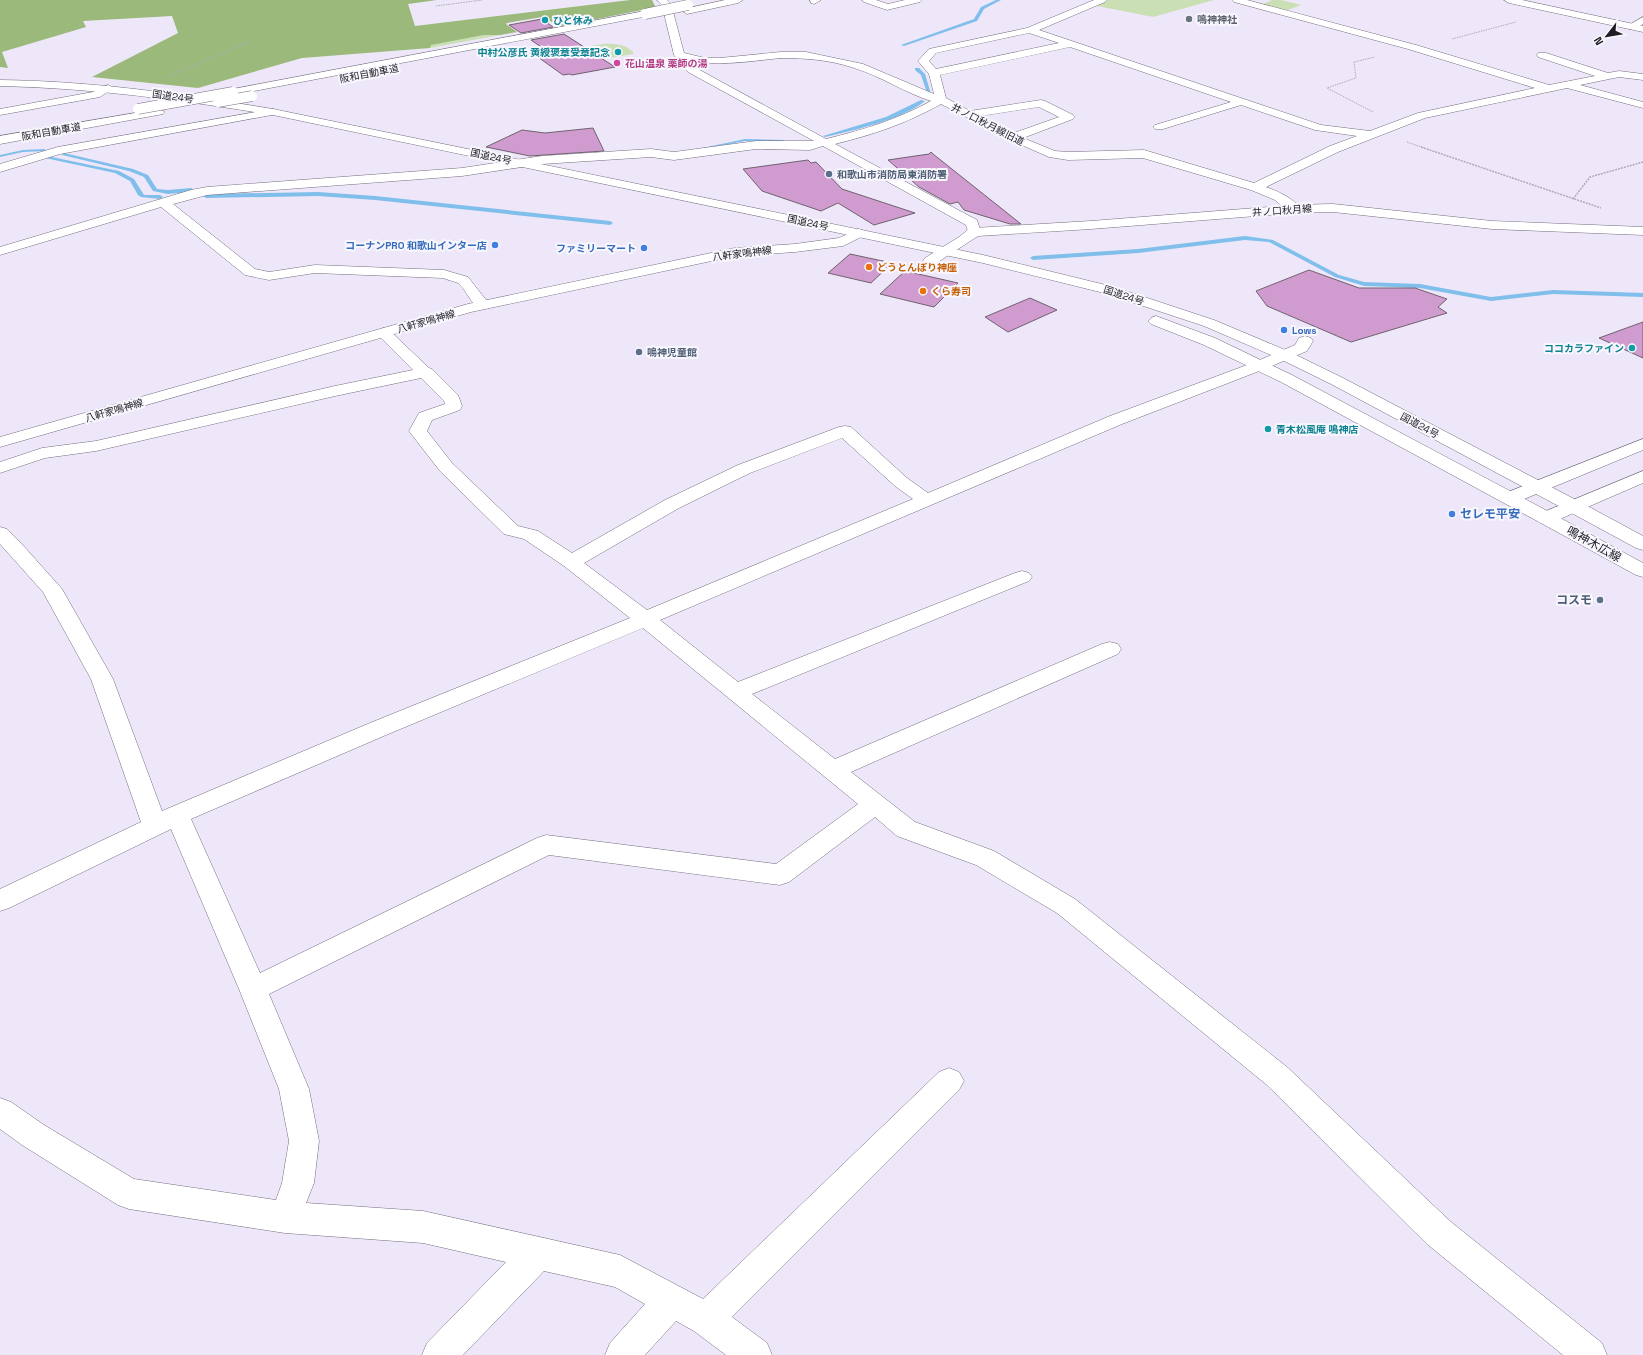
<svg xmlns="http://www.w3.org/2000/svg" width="1643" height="1355" font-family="'Space Grotesk','Noto Sans JP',sans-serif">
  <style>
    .green { fill: #cae0b4 }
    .forest { fill: #9bb97a }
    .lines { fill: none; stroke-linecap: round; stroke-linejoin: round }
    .stream { fill: #80beec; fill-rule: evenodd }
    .building { fill: #d09ccf; stroke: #6f626e }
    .minor-casing { stroke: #746e7d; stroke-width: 1 }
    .major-casing { stroke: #746e7d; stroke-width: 1 }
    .highway-casing { stroke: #746e7d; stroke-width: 1 }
    .path-far1 { stroke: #afa9b8; stroke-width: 1; stroke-dasharray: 1.5 1; stroke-linecap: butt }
    .path { stroke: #afa9b8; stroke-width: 1.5; stroke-dasharray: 2 1; stroke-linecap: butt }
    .minor { fill: #fff; fill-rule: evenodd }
    .major { fill: #fff; fill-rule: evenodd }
    .highway { fill: #fff; fill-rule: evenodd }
    .highway-bridge-casing { stroke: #746e7d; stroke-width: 11; stroke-linecap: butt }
    .highway-bridge { stroke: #fff; stroke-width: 10 }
    .worship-dot { fill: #6b7280; stroke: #f9f7fe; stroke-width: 1.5 }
    .culture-dot { fill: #0f9aa8; stroke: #f9f7fe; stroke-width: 1.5 }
    .hotel-dot { fill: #d1479c; stroke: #f9f7fe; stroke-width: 1.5 }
    .service-dot { fill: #5c6f8a; stroke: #f9f7fe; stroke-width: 1.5 }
    .shop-dot { fill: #3f7fe0; stroke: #f9f7fe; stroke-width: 1.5 }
    .food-dot { fill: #e8710a; stroke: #f9f7fe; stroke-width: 1.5 }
    .labels { text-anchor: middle; stroke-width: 4; stroke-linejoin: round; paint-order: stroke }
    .far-worship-label { font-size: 10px; font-weight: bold; fill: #5b616d; stroke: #f9f7fe; text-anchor: start }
    .far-culture-label { font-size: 10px; font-weight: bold; fill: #0d838f; stroke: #f9f7fe; text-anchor: start }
    .far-hotel-label { font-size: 10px; font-weight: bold; fill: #b23c85; stroke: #f9f7fe; text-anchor: start }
    .far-street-label { font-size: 10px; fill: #1f1c23; stroke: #f9f7fe }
    .far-service-label { font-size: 10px; font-weight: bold; fill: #4e5e75; stroke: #f9f7fe; text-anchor: start }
    .far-shop-label { font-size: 10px; font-weight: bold; fill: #366cbe; stroke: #f9f7fe; text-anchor: end }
    .far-food-label { font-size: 10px; font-weight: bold; fill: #c56008; stroke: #f9f7fe; text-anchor: start }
    .shop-label { font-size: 12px; font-weight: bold; fill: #366cbe; stroke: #f9f7fe; text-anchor: start }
    .street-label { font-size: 12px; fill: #1f1c23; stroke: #f9f7fe }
    .service-label { font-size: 12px; font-weight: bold; fill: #4e5e75; stroke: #f9f7fe; text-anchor: end }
  </style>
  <rect width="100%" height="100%" fill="#eee7f9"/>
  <g class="green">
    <path d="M1104,0H1214L1153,17L1092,5Z"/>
    <path d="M1272,0H1281L1301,5L1285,11L1261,5Z"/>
    <path d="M484,35H500L430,48V45Z"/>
    <path d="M603,44C614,43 625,44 633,52V54L603,59L587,48L590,46Z"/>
  </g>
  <path class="forest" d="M0,0H437L408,4L415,26L630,0H652L655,6L652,8L562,26L558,25L542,17L507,23L506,24L517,32L500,35H484L431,45L430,48L302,58L198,88L92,77L178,33L172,16L83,21L86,27L2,52L8,68L0,67Z"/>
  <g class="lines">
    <g class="stream">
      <path d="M996,0H1001L984,9L977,21L904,46L901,45L974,19L981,7Z"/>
      <path d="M915,68H919L925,74L931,94L927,93L921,75L915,70Z"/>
      <path d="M921,100L925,101C901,120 855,130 825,137L823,136L886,117Z"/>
      <path d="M745,139L783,140L785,141L783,142L745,141L695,151L693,150Z"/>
      <path d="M44,149L46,150V151L23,152L0,157V155L23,150Z"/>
      <path d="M64,153L133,169L148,175L157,189L168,190L191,188L194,190L191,192L168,194L153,191L144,177L129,171L62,155V154Z"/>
      <path d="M47,156L119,171L134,179L144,195H160L163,197L160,199L141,197L138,195L130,181L115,173L45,158V157Z"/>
      <path d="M318,192L375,196L610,221L613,223L610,225L375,200L318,196L206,198L203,196L206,194Z"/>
      <path d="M1245,236L1273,240L1339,275L1364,282L1420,284L1491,297L1553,290L1643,293V297L1553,294L1491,301L1420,288L1364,286L1335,277L1269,242L1245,240L1138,253L1033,260L1030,258L1033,256L1138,249Z"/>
    </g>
  </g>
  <g class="building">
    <path d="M542,19L553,27L521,33L509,25Z"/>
    <path d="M564,34L615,67L572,75L570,74L563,75L535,55L550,53L531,40Z"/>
    <path d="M593,128L604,151L530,156L486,147L522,130L545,133Z"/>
    <path d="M931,152L933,154L1021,224H1010L964,210L958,202L950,204L919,187L888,160L929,154Z"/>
    <path d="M808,160L811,163L816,162L842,189L915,213L874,225L838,203L821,211L762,191L743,169Z"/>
    <path d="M850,254L892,263L871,283L828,273Z"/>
    <path d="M1309,270L1359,288H1415L1447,299L1438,307L1447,313L1351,342L1267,306L1256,291Z"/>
    <path d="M905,271L958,283L934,307L880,294Z"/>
    <path d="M1030,298L1057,310L1008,332L985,317Z"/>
    <path d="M1643,322V358L1599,338Z"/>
  </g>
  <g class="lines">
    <defs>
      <g id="minor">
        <path d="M657,0H667L671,4L684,53L705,58H720L781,52H806L863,64L934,94L929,74L918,61L929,49L1027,28L1094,0H1107L1105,2L1039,30L1321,125L1370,131L1418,113L1535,88L1408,49L1234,2L1232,0H1247L1416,45L1549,85L1595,76L1538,57L1537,55L1538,53H1546L1608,73L1619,71L1643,74V80L1619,77L1580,85L1643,102V108L1567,88L1425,118L1338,152L1266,187C1279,192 1292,197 1301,209L1299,212H1289L1275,200L1251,190L1143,158L1068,160L1049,157L1017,143L941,104C905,124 875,134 835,144L977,220L981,232L979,235H969L966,225L823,146L810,150L756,149L674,160L651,157L542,164L462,176L207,195L173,204L255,269L269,272L315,265L444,270L468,277L490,305L488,308C472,312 469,292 458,283C454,281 447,280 443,278L315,273L269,280L245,275L161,207L0,255V247L191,190L207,187L462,168L542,156L651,149L674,152L756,141H814L688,72L674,55L662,5ZM1029,33L1059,43L936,69L929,61L936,53ZM1070,47L1231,102L1155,125L1153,127L1155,129H1163L1241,105L1315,130L1357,136L1330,146L1254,183L1144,150L1068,152L1055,151L1023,138L1073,119L1075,117L1073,115L1045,101L1041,100L970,111L946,98L940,75ZM781,58C806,58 831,60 854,68C881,76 905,93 931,101C896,120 866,129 826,139L696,68L689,60C719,67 750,61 781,58ZM1039,107L1059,117L1014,133L980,116Z"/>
        <path d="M810,0H821L814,4L811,3Z"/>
        <path d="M862,0H876L888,4L905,0H922L920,2L887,10L864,2Z"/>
        <path d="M1643,17V24L1635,29H1629L1627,27L1629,25Z"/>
        <path d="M108,85L113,88L100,97L0,115V109L93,92Z"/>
        <path d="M273,109L277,110L279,112L277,114L60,154L0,172V164L58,147Z"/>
        <path d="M384,328L389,330L429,368L432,369L458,395L462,406L460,410L432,420L427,431L452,463L518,526L538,531L572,553L665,500L738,465L839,427L845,426L851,427L907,478L928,493L1110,416L1255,362L1295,345L1299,338L1305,336L1311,338L1313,341L1307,351L1267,368L1122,424L660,620L738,682L1015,573L1022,571L1029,573L1032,577L1029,581L752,694L835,759L1102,644L1110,642L1118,644L1121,649L1118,654L851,772L915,822L994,851L1075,899L1287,1067L1451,1222L1602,1343L1607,1355H1563L1427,1244L1267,1085L1057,913L976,865L897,836L875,817L789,882L780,885L549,855L269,994L309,1089L319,1141L314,1183L306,1203L423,1211L620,1255L703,1299L939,1072L949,1068L959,1072L964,1081L959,1090L732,1317L767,1343L772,1355H726L694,1331L676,1321L645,1355H605L610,1343L645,1304L615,1287L544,1271L463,1355H422L427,1343L506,1262L423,1243L285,1233L129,1209L118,1205L22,1145L0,1129V1098L11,1102L44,1125L134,1179L276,1200L282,1183L289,1141L279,1089L239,989L171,829L9,908L0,911V889L141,822L91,679L43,592L0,544V527L7,529L20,542L62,589L113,679L162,811L370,723L630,618L564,566L524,539L504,534L440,471L409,431L419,413L445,404L444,401L421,378L335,396L96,451L45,458L0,473V462L42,448L96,441L335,386L413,370L376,333L379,330ZM842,438L895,486L913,499L647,610L584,563L679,508L750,473ZM643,628L858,804L776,864L546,835L537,838L260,973L191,819L386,735Z"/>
        <path d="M1643,439V450L1517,502L1510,504L1503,502L1501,498L1503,494Z"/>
        <path d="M1643,471V483L1553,522L1546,524L1539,522L1537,518L1539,514Z"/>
      </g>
      <g id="major">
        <path d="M1504,0H1522L1643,26V32L1509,3Z"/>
        <path d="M1333,204L1492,221L1643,227V235L1492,229L1333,212L1294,213L1091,229L978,236L935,264L930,265L925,264L923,261L925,258L959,237L969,229L974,228L1091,221L1294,205Z"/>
        <path d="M858,229L863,230L865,233L863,236L843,246L795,252L735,256L471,312L0,447V437L468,304L735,248L795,244L839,238Z"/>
        <path d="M1573,500L1580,502L1643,536V550L1636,548L1566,510L1564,506L1566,502Z"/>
        <path d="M1546,512L1553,514L1643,563V577L1636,575L1539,522L1537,518L1539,514Z"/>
      </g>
      <g id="highway">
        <path d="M725,0H743L738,3L687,14L682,11L684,9Z"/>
        <path d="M645,11L648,12L650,14L648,16L233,95L228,92L233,89Z"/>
        <path d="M0,80C92,81 182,94 273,109L983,255L1114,287L1214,320L1290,352L1343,378L1580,502L1582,506L1580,510L1573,512L1566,510L1331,384L1278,358L1204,326L1104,293L983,263L273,115C182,100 92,88 0,86Z"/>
        <path d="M159,109L165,112L163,114L0,144V136Z"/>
        <path d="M1156,316L1215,338L1292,375L1553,514L1555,518L1553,522L1546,524L1539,522L1281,382L1204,345L1151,324L1148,321L1151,318Z"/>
      </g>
    </defs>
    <use href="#minor" class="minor-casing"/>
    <use href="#major" class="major-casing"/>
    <use href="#highway" class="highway-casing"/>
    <g class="path-far1">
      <path d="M436,6L482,0"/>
      <path d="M1452,39L1516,22"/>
      <path d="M167,77L251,41"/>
      <path d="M1373,112L1327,88L1356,78L1354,62L1375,57"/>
      <path d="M1407,142L1424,148"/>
    </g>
    <g class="path">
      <path d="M1421,147L1601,208"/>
      <path d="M1573,199L1590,177L1643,162"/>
    </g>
    <use href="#minor" class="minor"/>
    <use href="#major" class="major"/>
    <use href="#highway" class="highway"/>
    <defs>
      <g id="highway-bridge">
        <path d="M645,14L688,5"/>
        <path d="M218,102L252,96"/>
        <path d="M138,109L233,92"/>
      </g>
    </defs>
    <use href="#highway-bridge" class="highway-bridge-casing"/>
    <use href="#highway-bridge" class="highway-bridge"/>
  </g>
  <circle class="worship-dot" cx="1189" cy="19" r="4"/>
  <g class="culture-dot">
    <circle cx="545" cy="20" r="4"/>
    <circle cx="618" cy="52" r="4"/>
    <circle cx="1632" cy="348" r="4"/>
    <circle cx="1268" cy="429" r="4"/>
  </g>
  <circle class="hotel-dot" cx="617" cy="63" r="4"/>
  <g class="service-dot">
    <circle cx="829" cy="174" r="4"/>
    <circle cx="639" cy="352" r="4"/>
    <circle cx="1600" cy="600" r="4"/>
  </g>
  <g class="shop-dot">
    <circle cx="495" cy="245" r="4"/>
    <circle cx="644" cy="248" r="4"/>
    <circle cx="1284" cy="330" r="4"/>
    <circle cx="1452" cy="514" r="4"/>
  </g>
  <g class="food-dot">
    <circle cx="869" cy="267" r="4"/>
    <circle cx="923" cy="291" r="4"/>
  </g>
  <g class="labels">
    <g class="far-worship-label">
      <text x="1197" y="23">鳴神神社</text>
    </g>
    <g class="far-culture-label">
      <text x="553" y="24">ひと休み</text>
      <text x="610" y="56" text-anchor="end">中村公彦氏 黄綬褒章受章記念</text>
      <text x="1624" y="352" text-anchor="end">ココカラファイン</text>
      <text x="1276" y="433">青木松風庵 鳴神店</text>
    </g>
    <g class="far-hotel-label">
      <text x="625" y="67">花山温泉 薬師の湯</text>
    </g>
    <g class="far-street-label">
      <text transform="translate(369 73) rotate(-11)" y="4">阪和自動車道</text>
      <text transform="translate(173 96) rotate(8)" y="4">国道24号</text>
      <text transform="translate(988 124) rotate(27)" y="4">井ノ口秋月線旧道</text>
      <text transform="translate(51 131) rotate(-10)" y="4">阪和自動車道</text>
      <text transform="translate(491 156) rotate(12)" y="4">国道24号</text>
      <text transform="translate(1282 210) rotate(-4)" y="4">井ノ口秋月線</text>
      <text transform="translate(808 222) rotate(12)" y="4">国道24号</text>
      <text transform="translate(742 253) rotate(-7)" y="4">八軒家鳴神線</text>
      <text transform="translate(1124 295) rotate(18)" y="4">国道24号</text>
      <text transform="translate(426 321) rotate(-16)" y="4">八軒家鳴神線</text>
      <text transform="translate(114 410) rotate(-16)" y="4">八軒家鳴神線</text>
      <text transform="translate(1420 425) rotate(28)" y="4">国道24号</text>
    </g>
    <g class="far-service-label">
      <text x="837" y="178">和歌山市消防局東消防署</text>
      <text x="647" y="356">嗚神児童館</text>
    </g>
    <g class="far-shop-label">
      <text x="487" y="249">コーナンPRO 和歌山インター店</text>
      <text x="636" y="252">ファミリーマート</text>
      <text x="1292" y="334" text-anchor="start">Lows</text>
    </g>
    <g class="far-food-label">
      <text x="877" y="271">どうとんぼり神座</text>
      <text x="931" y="295">くら寿司</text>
    </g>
    <g class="shop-label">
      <text x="1460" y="518">セレモ平安</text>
    </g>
    <g class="street-label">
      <text transform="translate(1594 544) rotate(29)" y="4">鳴神木広線</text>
    </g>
    <g class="service-label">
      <text x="1592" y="604">コスモ</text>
    </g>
  </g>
  <g transform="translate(1607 36) rotate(239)" stroke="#f9f7fe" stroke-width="3" paint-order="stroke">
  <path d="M0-3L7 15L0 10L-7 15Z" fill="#1f1c23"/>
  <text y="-6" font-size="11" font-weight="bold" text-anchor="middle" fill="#1f1c23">N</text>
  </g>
</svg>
